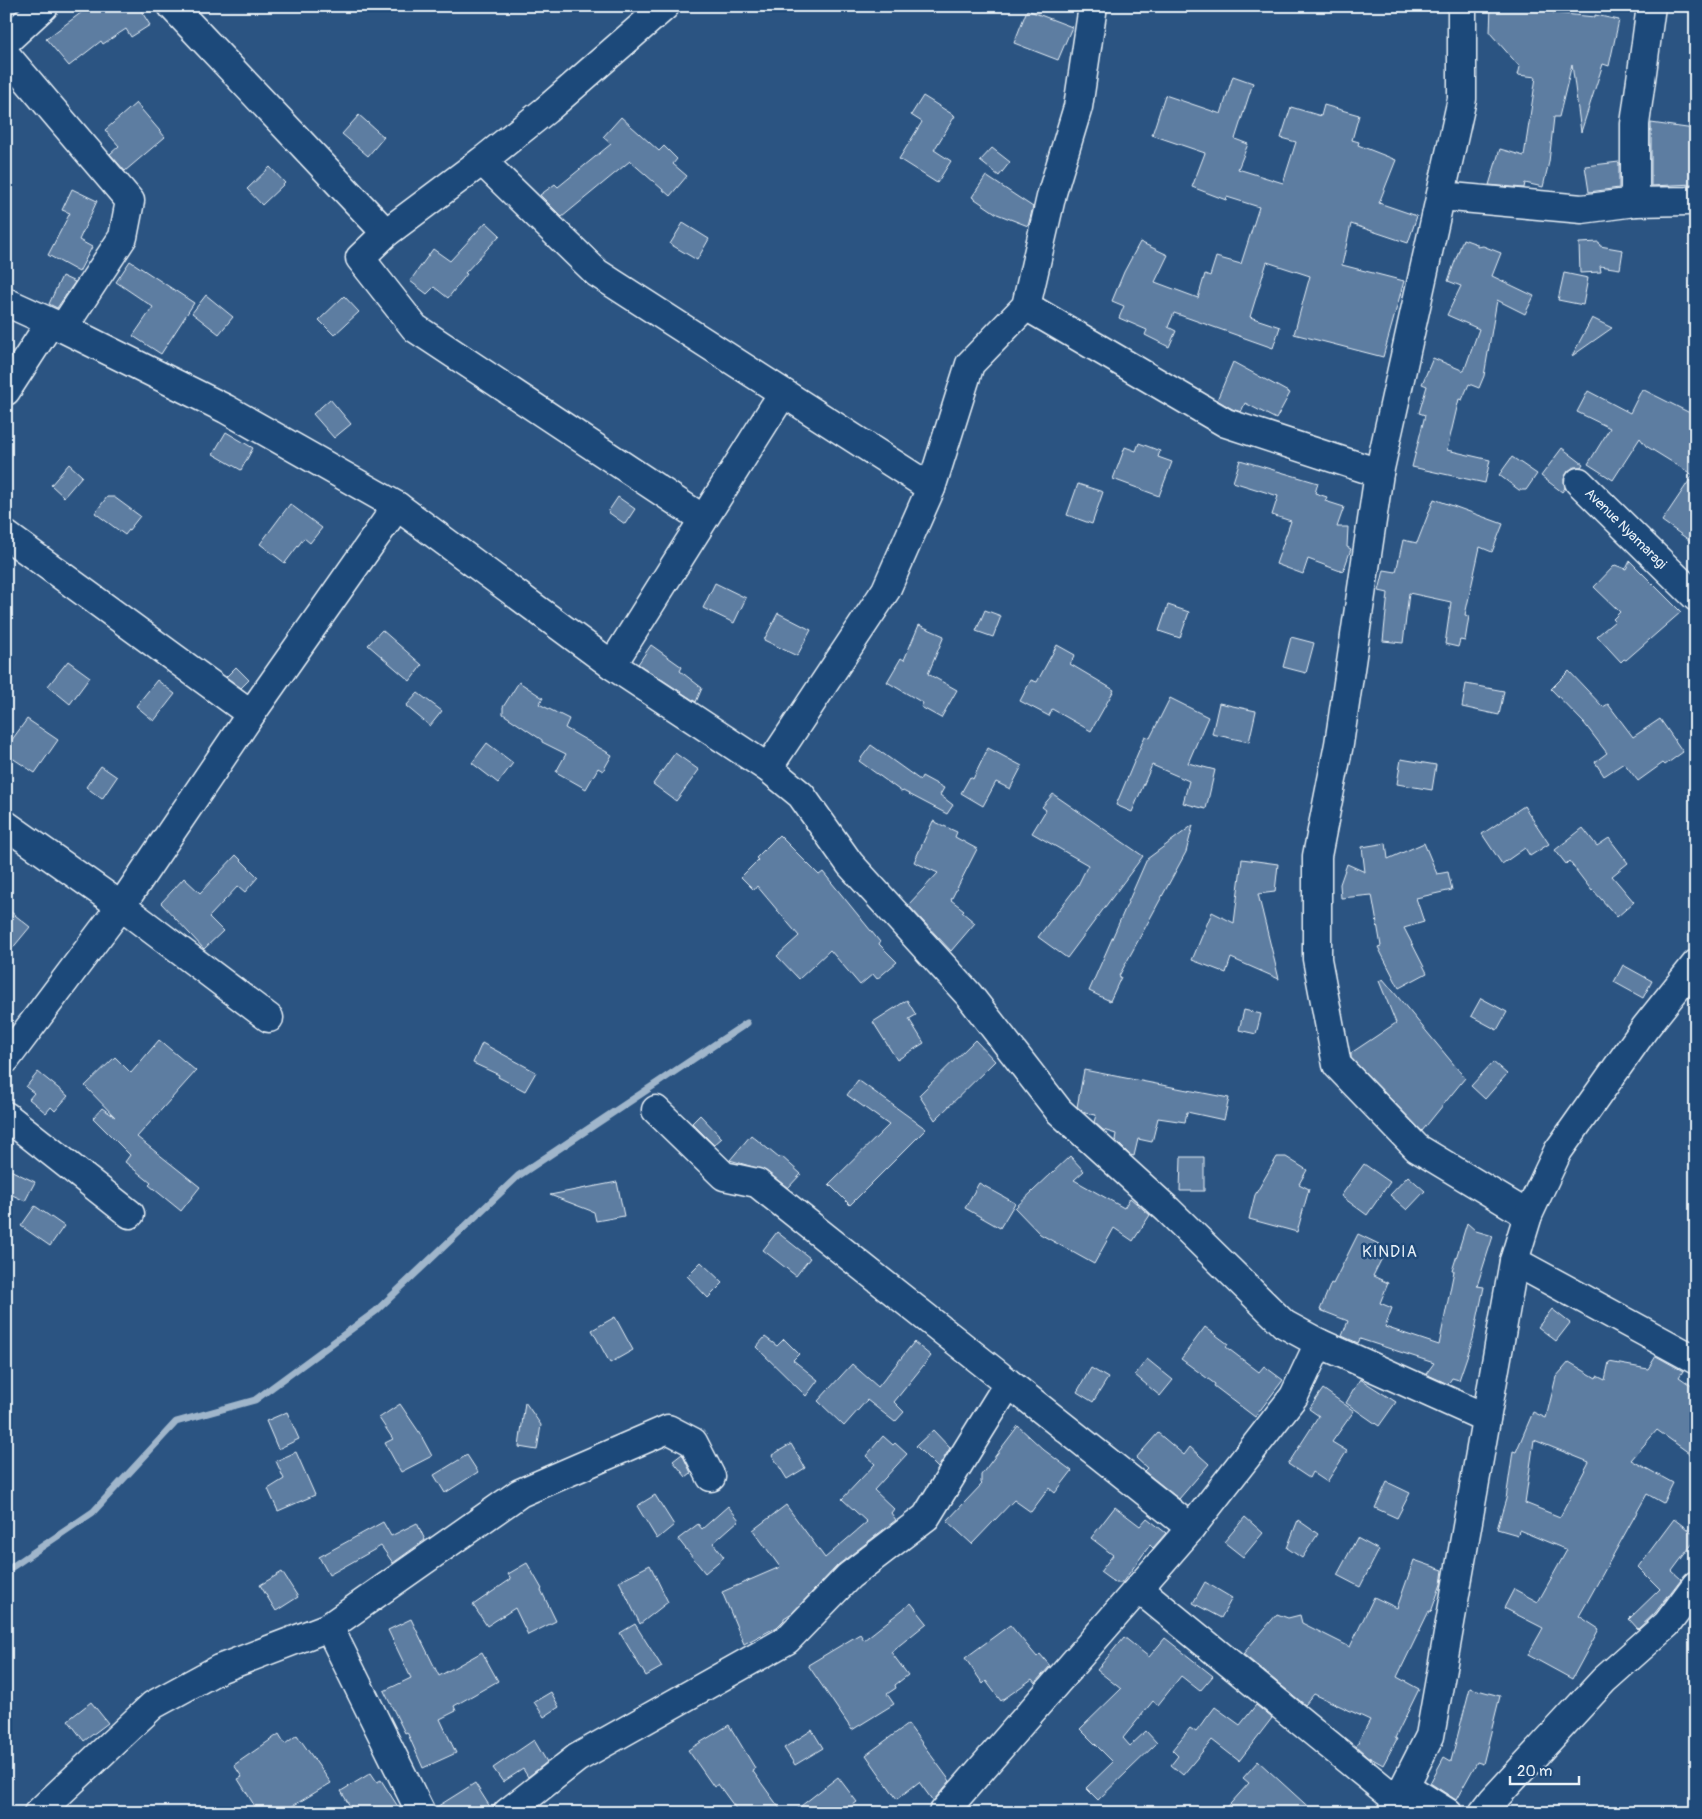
<svg xmlns="http://www.w3.org/2000/svg" width="1702" height="1819" font-family="Pangolin,sans-serif">
  <style>
    .lines { fill: none; stroke-linecap: round; stroke-linejoin: round }
    .stream { stroke: #a0b6cb; stroke-width: 7 }
    .building { fill: #5d7da1; stroke: #e8f1f8; fill-rule: evenodd }
    .street-casing { stroke: #e8f1f8; stroke-width: 31 }
    .secondary-casing { stroke: #e8f1f8; stroke-width: 31 }
    .street { stroke: #1f4a7a; stroke-width: 28 }
    .secondary { stroke: #1f4a7a; stroke-width: 28 }
    .labels { text-anchor: middle; stroke-width: 5; stroke-linejoin: round; paint-order: stroke }
    .street-label { font-size: 14px; fill: #e8f1f8; stroke: #1f4a7a }
    .quarter-label { font-size: 16px; letter-spacing: 1px; fill: #e8f1f8; stroke: #1f4a7a }
  </style>
  <rect width="100%" height="100%" fill="#2b5482"/>
  <filter id="ink" filterUnits="userSpaceOnUse"><feTurbulence type="fractalNoise" baseFrequency=".02" numOctaves="2"/><feDisplacementMap in="SourceGraphic" scale="10" xChannelSelector="R" yChannelSelector="G"/><feConvolveMatrix kernelMatrix="1 2 1 2 8 2 1 2 1" color-interpolation-filters="sRGB"/></filter>
  <g filter="url(#ink)">
    <g class="lines">
      <path class="stream" d="M6,1571L93,1512L176,1422L255,1400L376,1311L518,1176L747,1023"/>
    </g>
    <g class="building">
      <path d="M90,6H138L150,25L131,37L126,29L103,44L101,41L69,66L46,39Z"/>
      <path d="M1491,6H1553V13L1595,17V15L1619,20L1609,66L1603,64L1581,132L1572,64L1559,117H1554L1549,162L1543,187L1525,183L1524,188L1489,185L1500,149L1524,156L1536,77L1518,75L1520,67L1490,33Z"/>
      <path d="M1027,10L1072,27L1058,60L1014,43Z"/>
      <path d="M1233,76L1253,83L1235,139L1248,144L1238,169L1283,183L1296,142L1281,138L1291,107L1321,116L1324,105L1359,115L1352,140L1359,142L1358,145L1396,160L1379,203L1417,216L1408,243L1351,224L1342,265L1404,281L1383,357L1294,334L1310,276L1267,262L1250,317L1280,327L1273,348L1174,313L1168,327L1176,331L1169,347L1145,335L1147,330L1119,318L1124,306L1112,301L1124,272L1140,242L1168,255L1155,282L1198,298L1205,274L1210,276L1216,257L1241,264L1259,207L1227,197L1226,200L1192,187L1205,153L1152,135L1165,95L1221,114Z"/>
      <path d="M923,96L955,116L934,150L951,161L937,183L899,159L922,122L911,115Z"/>
      <path d="M136,103L165,137L125,171L110,154L119,146L105,130Z"/>
      <path d="M359,115L384,137L368,156L342,134Z"/>
      <path d="M621,117L659,151L664,146L677,159L673,164L687,176L670,196L630,161L562,217L540,195L555,184L558,187L611,144L603,137Z"/>
      <path d="M1651,123L1694,129V184L1651,186Z"/>
      <path d="M992,148L1010,162L999,176L980,161Z"/>
      <path d="M1619,162V188L1589,192L1585,166Z"/>
      <path d="M270,167L285,183L262,205L247,189Z"/>
      <path d="M986,176L1033,207L1028,226L997,214L972,197Z"/>
      <path d="M72,189L97,201L79,240L92,247L79,272L48,255L70,213L62,210Z"/>
      <path d="M486,222L500,235L465,273L467,274L448,298L434,287L427,294L410,281L433,249L450,261Z"/>
      <path d="M683,223L709,239L697,260L670,244Z"/>
      <path d="M1463,239L1477,244V247L1483,246L1501,253L1492,276L1534,296L1525,314L1497,300L1484,376L1479,388L1469,384L1462,400L1459,399L1447,450L1490,460L1485,483L1412,467L1425,415L1419,413L1427,386L1422,384L1433,358L1464,371L1479,329L1447,315L1461,286L1448,281Z"/>
      <path d="M1599,242L1600,246L1623,250L1620,269L1600,266L1601,272L1580,273L1579,243Z"/>
      <path d="M130,261L194,303L161,354L133,336L153,307L116,282Z"/>
      <path d="M1564,273L1588,278L1583,305L1558,300Z"/>
      <path d="M62,276L75,282L57,308L49,304Z"/>
      <path d="M206,295L233,317L219,334L192,313Z"/>
      <path d="M344,296L359,312L334,335L319,320Z"/>
      <path d="M1592,318L1612,328L1572,356Z"/>
      <path d="M1233,362L1290,393L1276,419L1245,403L1241,412L1232,409L1217,400Z"/>
      <path d="M1642,389L1696,416V545L1662,521L1693,475L1646,446L1640,438L1613,480L1588,464L1610,428L1577,412L1588,391L1630,413Z"/>
      <path d="M330,399L351,424L334,438L313,414Z"/>
      <path d="M226,432L253,448L241,470L213,454Z"/>
      <path d="M1139,443L1160,451L1158,457L1172,462L1159,496L1113,479L1125,447L1136,451Z"/>
      <path d="M1562,448L1583,464L1581,467H1574L1568,471L1564,479L1565,488L1562,492L1541,476Z"/>
      <path d="M1512,457L1537,474L1526,490H1519L1499,475Z"/>
      <path d="M1240,460L1318,483L1315,493L1327,497L1325,501L1344,507L1337,527H1348L1347,547L1351,549L1343,572L1308,559L1303,574L1276,564L1291,521L1272,515L1278,496L1233,482Z"/>
      <path d="M69,464L82,476L64,497L51,485Z"/>
      <path d="M1078,484L1103,492L1092,524L1067,515Z"/>
      <path d="M107,497H114L140,516L125,535L95,513Z"/>
      <path d="M618,497L635,509L625,524L608,512Z"/>
      <path d="M1434,499L1503,524L1492,552L1480,547L1465,615L1469,616L1465,641L1460,640L1458,647L1445,644L1451,602L1409,593L1403,643L1383,641L1388,593L1379,591L1384,570L1396,572L1403,540L1417,543Z"/>
      <path d="M290,504L322,528L310,543L304,538L285,563L260,544Z"/>
      <path d="M1630,561L1681,612L1626,660L1624,659L1621,662L1597,636L1615,621L1613,619L1620,612L1594,587L1615,565L1626,569Z"/>
      <path d="M715,583L746,598L734,623L703,608Z"/>
      <path d="M1168,605L1189,612L1180,638L1159,631Z"/>
      <path d="M985,610L1001,616L993,637L976,631Z"/>
      <path d="M778,613L811,630L797,656L764,640Z"/>
      <path d="M919,625L944,636L928,674L957,690L941,718L921,707L923,703L887,682L901,658L904,660Z"/>
      <path d="M382,630L422,665L410,681L368,645Z"/>
      <path d="M1291,637L1314,643L1306,673L1283,667Z"/>
      <path d="M651,645L682,667L680,671L702,688L696,702L638,664Z"/>
      <path d="M1057,645L1075,655L1070,664L1114,690L1091,731L1052,709L1049,716L1020,701L1031,680L1037,682Z"/>
      <path d="M68,661L90,677L70,704L48,686Z"/>
      <path d="M236,667L249,680L241,688L226,677Z"/>
      <path d="M1569,671L1603,707L1608,704L1633,737L1660,719L1683,752L1665,765L1663,763L1638,781L1624,763L1604,776L1595,762L1607,753L1584,723L1551,689Z"/>
      <path d="M157,680L175,694L154,721L136,706Z"/>
      <path d="M519,682L543,698L539,704L569,719L565,728L612,755L603,771L598,768L586,789L556,772L566,754L542,742V740L503,714V707Z"/>
      <path d="M1466,684L1504,691L1499,715L1462,707Z"/>
      <path d="M418,693L442,711L430,726L406,706Z"/>
      <path d="M1170,698L1208,717L1188,763L1215,770L1206,809L1183,803L1189,781L1152,765L1132,812L1116,805L1145,736L1150,738Z"/>
      <path d="M1219,703L1256,711L1249,742L1212,734Z"/>
      <path d="M27,719L58,740L35,773L6,754V748Z"/>
      <path d="M487,743L513,763L498,783L472,763Z"/>
      <path d="M871,745L920,780L922,776L944,788L940,795L953,805L947,814L903,791L902,792L859,761Z"/>
      <path d="M988,748L1022,766L1010,789L996,782L983,806L961,793L970,777L973,779Z"/>
      <path d="M675,753L699,770L676,801L653,784Z"/>
      <path d="M1401,759L1436,765L1432,790L1397,784Z"/>
      <path d="M101,766L117,777L102,799L86,787Z"/>
      <path d="M1053,794L1143,856L1067,958L1038,937L1078,885L1088,865L1032,833L1046,810L1042,807Z"/>
      <path d="M1524,806L1549,844L1530,856L1525,848L1502,864L1482,834Z"/>
      <path d="M933,821L957,832L955,837L977,849L951,900L964,910L962,912L975,923L951,951L908,905L938,873L914,862Z"/>
      <path d="M1193,825L1186,852L1119,976L1121,977L1110,1001L1089,991L1147,859Z"/>
      <path d="M1583,828L1597,846L1609,838L1628,863L1612,876L1634,902L1617,917L1593,890L1592,891L1569,861L1566,864L1555,850Z"/>
      <path d="M779,835L819,875L823,872L880,942L879,944L897,962L877,979L873,974L860,985L830,950L799,979L777,956L799,936L757,886L754,890L741,877L758,860L756,858Z"/>
      <path d="M1386,843L1388,859L1424,843L1437,874L1448,872L1452,890L1416,898L1424,922L1404,928L1427,973L1399,988L1378,947L1381,946L1372,895L1341,898L1340,884L1347,864L1365,872L1362,847Z"/>
      <path d="M236,855L258,877L245,892L238,886L209,917L223,931L204,949L161,903L184,878L200,893Z"/>
      <path d="M1242,859L1278,864L1275,892L1258,894L1279,979L1231,958L1226,973L1192,960L1212,912L1234,923Z"/>
      <path d="M6,908L30,927L6,956Z"/>
      <path d="M1623,965L1652,981L1643,998L1614,982Z"/>
      <path d="M1383,979L1465,1078L1422,1131L1351,1058V1053L1396,1023L1379,981Z"/>
      <path d="M1481,998L1507,1012L1497,1030L1471,1016Z"/>
      <path d="M907,1000L916,1015L909,1019L924,1043L897,1060L873,1022Z"/>
      <path d="M1244,1010L1261,1014L1256,1034L1239,1030Z"/>
      <path d="M159,1040L196,1071L137,1137L200,1187L181,1211L149,1185L151,1183L125,1162L130,1155L93,1118L102,1108L115,1117L85,1086L115,1057L131,1073Z"/>
      <path d="M975,1040L995,1061L935,1120L919,1095Z"/>
      <path d="M482,1043L536,1072L525,1091L498,1077L499,1075L473,1063Z"/>
      <path d="M1493,1062L1507,1074L1485,1099L1471,1086Z"/>
      <path d="M1084,1070L1229,1098L1224,1120L1187,1112L1185,1122L1158,1118L1152,1142L1138,1139L1134,1156L1130,1155L1115,1140L1116,1134L1103,1130L1094,1122L1096,1115L1085,1113L1077,1107Z"/>
      <path d="M38,1072L68,1096L55,1111L51,1107L46,1113L29,1099L34,1093L26,1087Z"/>
      <path d="M858,1080L926,1129L850,1205L829,1184L889,1125L847,1095Z"/>
      <path d="M700,1115L722,1138L714,1145L692,1123Z"/>
      <path d="M751,1135L779,1158L781,1156L801,1174L788,1188L766,1171L730,1160Z"/>
      <path d="M1070,1156L1084,1171L1074,1180L1124,1208L1130,1198L1150,1215L1133,1241L1114,1228L1094,1264L1040,1234L1015,1208Z"/>
      <path d="M1181,1157H1204V1191H1180Z"/>
      <path d="M1277,1157H1286L1307,1170L1299,1184L1309,1189L1297,1232L1249,1219L1255,1195Z"/>
      <path d="M1364,1164L1390,1182L1367,1215L1341,1196Z"/>
      <path d="M6,1168L35,1182L25,1201L6,1192Z"/>
      <path d="M1408,1176L1425,1191L1407,1210L1390,1195Z"/>
      <path d="M617,1182L624,1216L596,1221L594,1212L550,1195Z"/>
      <path d="M979,1183L1015,1203L1000,1228L965,1208Z"/>
      <path d="M35,1206L64,1226L50,1246L21,1226Z"/>
      <path d="M1467,1223L1476,1231L1493,1236L1477,1286L1484,1287L1473,1339L1459,1380L1452,1378L1448,1384L1426,1374L1434,1363L1360,1339L1358,1343L1342,1336L1348,1321L1320,1310L1331,1283L1333,1284L1358,1234L1387,1248L1373,1276L1388,1283L1380,1303L1392,1308L1385,1327L1439,1345L1454,1271H1452Z"/>
      <path d="M777,1232L810,1258L796,1276L763,1250Z"/>
      <path d="M701,1262L723,1283L708,1298L687,1276Z"/>
      <path d="M1552,1309L1570,1323L1556,1341L1538,1327Z"/>
      <path d="M615,1317L633,1350L610,1363L592,1330Z"/>
      <path d="M1205,1327L1228,1344L1226,1347L1259,1372L1264,1366L1283,1380L1255,1417L1214,1386L1215,1384L1181,1359Z"/>
      <path d="M765,1337L777,1346L784,1339L799,1354L793,1360L818,1380L806,1396L756,1347Z"/>
      <path d="M914,1342L931,1356L894,1402L904,1412L895,1422L867,1400L844,1426L818,1401L852,1364L878,1387Z"/>
      <path d="M1656,1356L1683,1371L1679,1377L1696,1389V1422L1689,1431L1696,1436V1458L1657,1430L1631,1460L1673,1483L1663,1503L1647,1494L1586,1604L1579,1616L1599,1629L1572,1679L1528,1655L1543,1628L1504,1608L1514,1589L1538,1602L1567,1550L1519,1530L1518,1535L1497,1529L1506,1499L1513,1451L1516,1452L1533,1412L1546,1418L1556,1377L1569,1362L1596,1378L1597,1376L1605,1380L1609,1362L1648,1369ZM1534,1440L1589,1462L1560,1517L1525,1503Z"/>
      <path d="M1147,1359L1173,1380L1160,1396L1135,1375Z"/>
      <path d="M1091,1368L1108,1378L1093,1402L1077,1392Z"/>
      <path d="M1360,1379L1396,1402L1379,1426L1346,1403Z"/>
      <path d="M1323,1389L1354,1411L1332,1442L1347,1451L1327,1482L1312,1472L1309,1478L1288,1464L1319,1416L1309,1409Z"/>
      <path d="M525,1402L541,1425L537,1450L519,1447Z"/>
      <path d="M400,1404L419,1432L432,1456L401,1472L385,1443L393,1439L379,1418Z"/>
      <path d="M287,1412L299,1439L278,1449L266,1421Z"/>
      <path d="M1018,1426L1044,1450L1072,1471L1055,1493L1049,1488L1031,1512L1014,1500L972,1544L947,1521L982,1484L981,1483V1475Z"/>
      <path d="M933,1430L950,1448L938,1468L916,1446Z"/>
      <path d="M1158,1433L1184,1455L1190,1447L1209,1464L1179,1499L1144,1471L1147,1468L1136,1458Z"/>
      <path d="M883,1436L893,1445L895,1443L907,1454L874,1490L894,1509L891,1513L896,1520L838,1565L792,1613L784,1618V1620L777,1627L744,1644L722,1592L780,1567L753,1530L786,1505L825,1558L867,1522L842,1499L875,1464L866,1456Z"/>
      <path d="M791,1444L805,1468L787,1479L772,1455Z"/>
      <path d="M296,1452L315,1495L278,1511L268,1489L284,1479L276,1461Z"/>
      <path d="M682,1454L691,1473L686,1477L673,1461Z"/>
      <path d="M467,1455L478,1472L445,1493L434,1475Z"/>
      <path d="M1387,1482L1410,1493L1397,1518L1375,1508Z"/>
      <path d="M655,1495L674,1525L657,1539L637,1506Z"/>
      <path d="M728,1506L739,1520L713,1543L724,1557L705,1573L678,1539L698,1524L702,1529Z"/>
      <path d="M1115,1507L1140,1526L1147,1518L1166,1533L1153,1548L1150,1545L1122,1583H1115L1100,1572L1113,1555L1091,1538Z"/>
      <path d="M1245,1517L1263,1533L1243,1557L1224,1542Z"/>
      <path d="M1674,1519L1696,1536V1539L1672,1571L1681,1579L1655,1613L1638,1629L1629,1619L1660,1589L1638,1567Z"/>
      <path d="M1298,1520L1318,1534L1302,1558L1287,1548Z"/>
      <path d="M383,1522L391,1536L417,1523L425,1540L393,1563L381,1546L329,1575L319,1557Z"/>
      <path d="M1357,1538L1379,1550L1360,1587L1337,1575Z"/>
      <path d="M1414,1560L1443,1570L1441,1584L1431,1612L1429,1611L1397,1677L1419,1689L1395,1738L1397,1739L1383,1765L1367,1756L1356,1746L1370,1720L1314,1694L1305,1705L1243,1654L1277,1614L1288,1618L1300,1615L1302,1623L1350,1647L1374,1597L1397,1608Z"/>
      <path d="M527,1563L542,1589L541,1590L556,1621L528,1635L515,1608L487,1626L473,1605L511,1579L508,1574Z"/>
      <path d="M650,1565L668,1602L640,1624L619,1581Z"/>
      <path d="M282,1572L298,1597L276,1611L260,1585Z"/>
      <path d="M1205,1582L1232,1598L1221,1618L1193,1603Z"/>
      <path d="M911,1603L927,1623L891,1652L908,1675L895,1685L896,1688L887,1694L894,1704L852,1730L808,1665L860,1634L864,1640Z"/>
      <path d="M411,1619L439,1676L482,1652L498,1681L454,1706L456,1711L440,1719L456,1753L423,1768L407,1732L405,1733L384,1691L411,1678L388,1630Z"/>
      <path d="M635,1624L662,1667L646,1676L620,1633Z"/>
      <path d="M1010,1625L1037,1657L1040,1654L1050,1666L1035,1683L1032,1679L1001,1701L986,1681L983,1684L965,1658Z"/>
      <path d="M1124,1637L1149,1657L1165,1638L1213,1676L1200,1691L1181,1676L1158,1705L1153,1701L1123,1738L1130,1746L1146,1731L1157,1743L1098,1800L1086,1788L1113,1762L1080,1729L1121,1689L1097,1670Z"/>
      <path d="M1470,1688L1500,1696L1483,1764L1477,1762L1456,1800L1430,1783L1444,1757L1451,1761Z"/>
      <path d="M551,1692L559,1707L544,1717L534,1702Z"/>
      <path d="M91,1702L108,1723L84,1741L68,1720Z"/>
      <path d="M1256,1705L1272,1718L1239,1761L1212,1740L1183,1775L1171,1765L1178,1756L1172,1750L1190,1728L1196,1732L1215,1707L1240,1725Z"/>
      <path d="M908,1724L950,1781L933,1801L919,1782L897,1799L866,1755Z"/>
      <path d="M729,1725L755,1768L752,1770L783,1813H739L718,1784L714,1787L688,1750Z"/>
      <path d="M812,1730L823,1748L795,1765L784,1748Z"/>
      <path d="M279,1734L285,1744L297,1735L331,1783L281,1813H259L238,1779L242,1777L234,1765Z"/>
      <path d="M534,1740L547,1762L528,1777L523,1769L503,1782L493,1768Z"/>
      <path d="M1258,1761L1315,1813H1222L1249,1783L1243,1778Z"/>
      <path d="M371,1773L377,1782L381,1780L402,1813H354L341,1791Z"/>
      <path d="M838,1777L857,1802L842,1813H792Z"/>
      <path d="M475,1783L492,1810V1813H436L435,1808Z"/>
    </g>
    <g class="lines">
      <defs>
        <g id="street">
          <path d="M172,6L386,233"/>
          <path d="M665,6L546,110L482,161L386,233L360,258L415,328L703,519"/>
          <path d="M1462,6V99L1379,473L1339,744L1317,856V959L1337,1065L1417,1148L1528,1215"/>
          <path d="M6,41L44,6"/>
          <path d="M6,55L130,201L123,237L63,328"/>
          <path d="M482,161L597,273L931,488"/>
          <path d="M1441,196L1582,209L1635,202L1689,201L1696,199"/>
          <path d="M1635,202V124L1651,6"/>
          <path d="M6,302L63,328L226,409L397,506L612,665L768,768L801,795L850,864L969,995L1059,1111L1168,1210L1284,1324L1319,1343L1486,1418"/>
          <path d="M1026,306L1226,423L1379,473"/>
          <path d="M6,391L50,323"/>
          <path id="s1" d="M1579,482L1696,597"/>
          <path d="M6,535L251,714"/>
          <path d="M612,665L783,393"/>
          <path d="M768,768L886,590L931,488L970,364L1026,306L1052,193L1078,107L1093,6"/>
          <path d="M6,825L121,906L269,1018"/>
          <path d="M6,1059L121,906L251,714L397,506"/>
          <path d="M656,1110L724,1176L757,1183L1191,1528"/>
          <path d="M6,1116L130,1214"/>
          <path d="M1514,1261L1696,1360"/>
          <path d="M1139,1589L1398,1801"/>
          <path d="M329,1627L421,1813"/>
          <path d="M1405,1786L1448,1813"/>
          <path d="M38,1813L153,1705L219,1669L329,1627L520,1493L668,1429L693,1442L711,1477"/>
          <path d="M507,1813L577,1758L787,1640L849,1576L926,1517L1008,1384"/>
          <path d="M943,1813L1191,1528L1294,1396L1319,1343"/>
          <path d="M1483,1813L1493,1800L1604,1680L1667,1624L1696,1585"/>
        </g>
        <path id="secondary" d="M1391,1813L1430,1736L1514,1261L1528,1215L1558,1151L1645,1028L1696,964"/>
      </defs>
      <use href="#street" class="street-casing"/>
      <use href="#secondary" class="secondary-casing"/>
      <use href="#street" class="street"/>
      <use href="#secondary" class="secondary"/>
    </g>
  </g>
  <g class="labels">
    <g class="street-label">
      <text dy="5" stroke="none"><textPath href="#s1" startOffset="66">Avenue Nyamaragi</textPath></text>
    </g>
    <g class="quarter-label">
      <text x="1390" y="1257">KINDIA</text>
    </g>
  </g>
  <rect width="1702" height="1819" fill="none" stroke="#1f4a7a" stroke-width="25"/>
  <rect x="12" y="12" width="1677" height="1794" fill="none" stroke="#e8f1f8" stroke-width="2" filter="url(#ink)"/>
  <path d="M1510 1776v8h69v-8" fill="none" stroke="#e8f1f8" stroke-width="2.5"/>
  <text x="1517" y="1776" font-size="15" fill="#e8f1f8" stroke="#1f4a7a" stroke-width="4" paint-order="stroke">20 m</text>
</svg>
